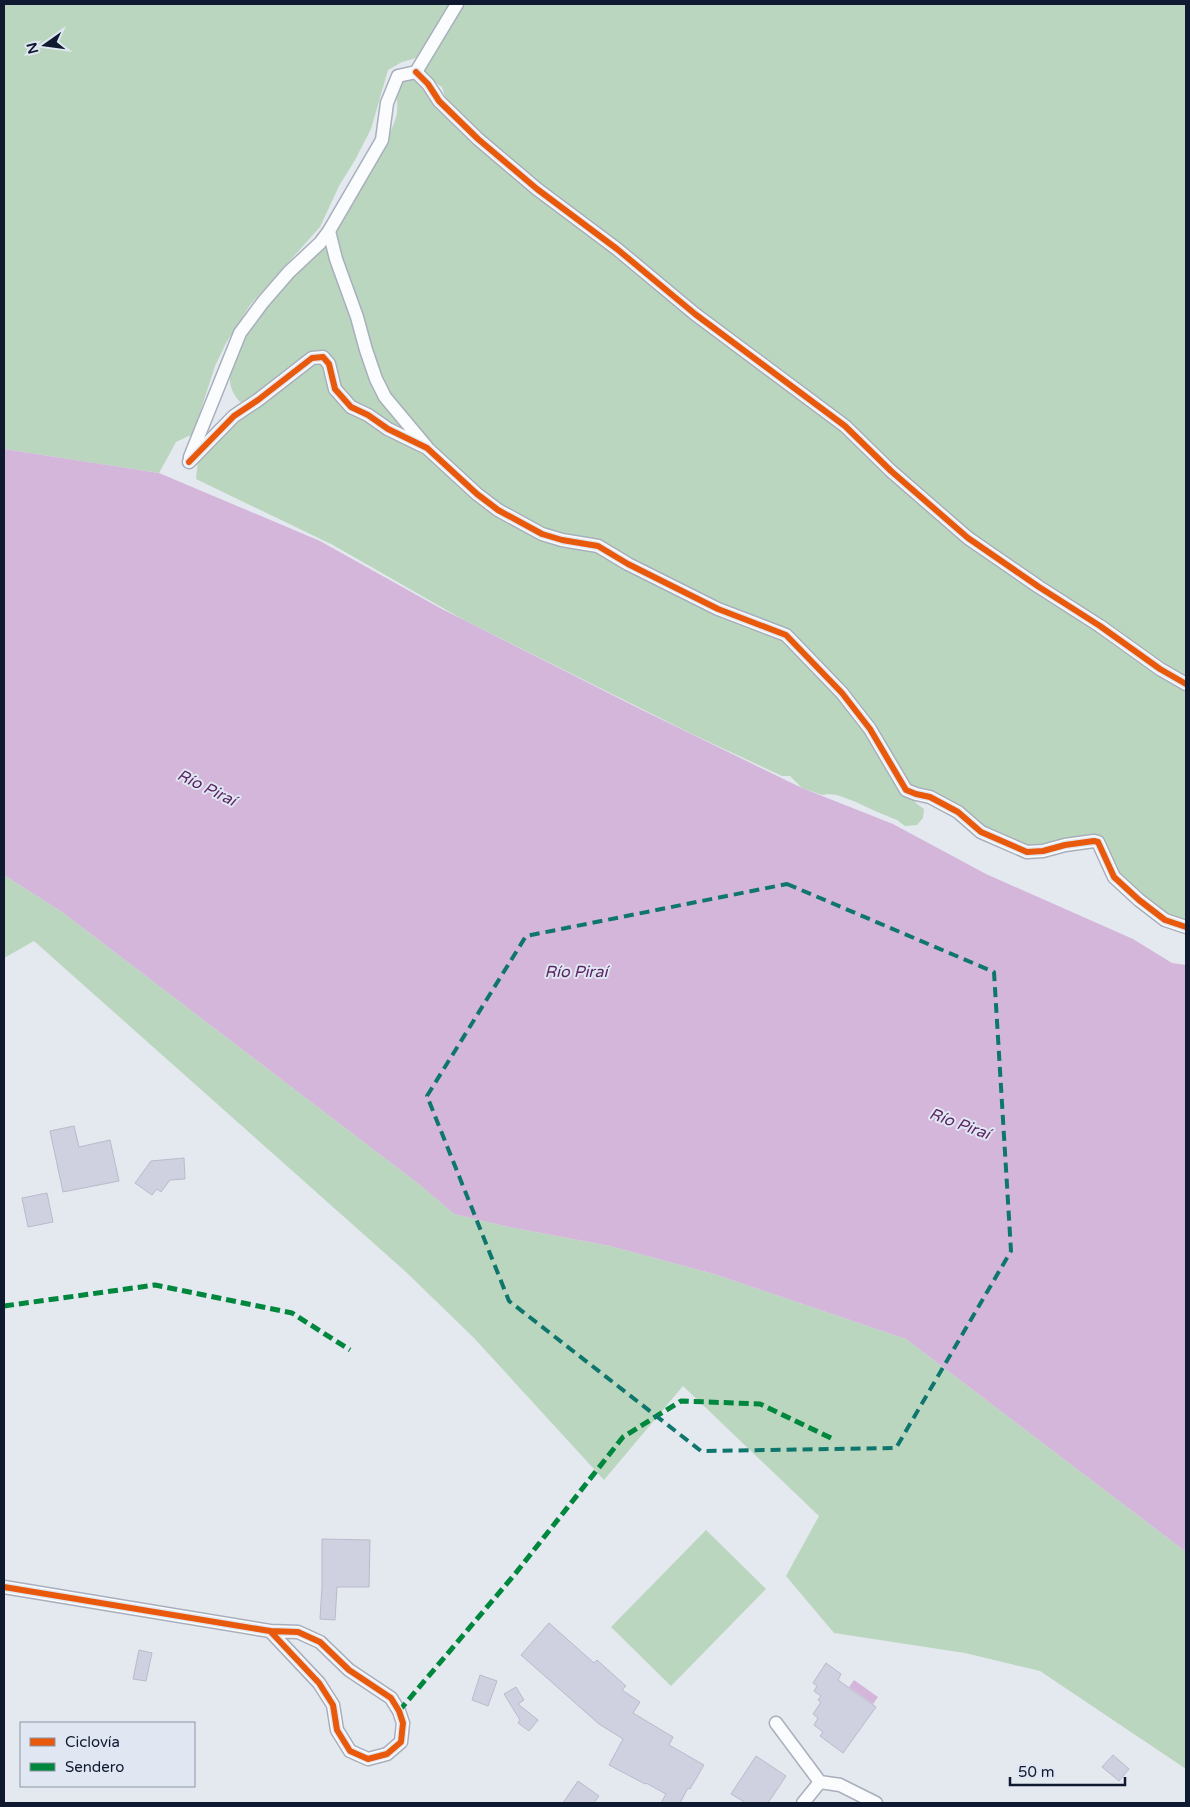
<svg xmlns="http://www.w3.org/2000/svg" width="1190" height="1807" font-family="'Varela Round',sans-serif">
  <style>
    .green { fill: #bbd6be }
    .water { fill: #d4b6db }
    .building { fill: #cfd1e1; stroke: #b9bbca }
    .lines { fill: none; stroke-linecap: round; stroke-linejoin: round }
    .minor-casing { stroke: #a8afbc; stroke-width: 15 }
    .minor { stroke: #fbfcfd; stroke-width: 12 }
    .quiet { stroke: #00873e; stroke-width: 5; stroke-dasharray: 10 5; stroke-linecap: butt }
    .cycleway-casing { stroke: #e0e7f3; stroke-width: 9 }
    .cycleway { stroke: #e8590c; stroke-width: 6 }
    .marked { fill: none; stroke: #0f766e; stroke-width: 4; stroke-dasharray: 10 6; stroke-linejoin: round }
    .labels { text-anchor: middle; stroke-width: 4; stroke-linejoin: round; paint-order: stroke }
    .water-label { font-size: 16px; font-style: italic; fill: #5b2463; stroke: #e0e7f3 }
  </style>
  <rect width="100%" height="100%" fill="#e4e8ef"/>
  <g class="green">
    <path d="M4,4H450L416,58L402,62L388,70L371,129L355,160L339,186L320,227L250,305L226,343L215,366L193,434L176,442L159,473L4,449Z"/>
    <path d="M461,4H1186V679L1150,656L1124,635L1032,577L967,530L702,313L537,183L495,147L446,100L442,87L433,81L423,71Z"/>
    <path d="M411,80H418L435,101L844,431L875,460L1120,646L1186,690V922L1167,917L1118,875L1105,841L1097,837L1029,847L996,835L911,787L806,648L581,537L562,533L545,532L512,515L433,449L387,394L336,248L335,230L389,135C392,128 396,120 397,113C398,101 395,92 401,82Z"/>
    <path d="M327,242L366,359L416,436L383,423L341,392L325,354L247,402H240C219,380 235,353 248,332C252,324 256,315 262,308C282,285 306,264 327,242Z"/>
    <path d="M322,360L334,389L558,546L595,550L784,638L852,713L908,795L917,804L924,809L923,818L917,825L905,826L897,820L875,811L856,802L837,795L828,794L822,795L802,788L790,776H782L692,734L462,619L333,545L196,479L198,459L215,438L270,397L291,383L297,373Z"/>
    <path d="M4,875L62,912L420,1185L454,1214L509,1227L610,1246L714,1274L906,1339L1186,1552V1769L1040,1671L965,1653L834,1633L786,1576L819,1516L683,1386L604,1480L474,1338L406,1272L34,941L4,958Z"/>
    <path d="M706,1530L766,1589L671,1686L611,1627Z"/>
  </g>
  <g class="water">
    <path d="M4,449L159,473L320,541L440,608L636,707L802,788L893,824L986,874L1133,939L1172,963L1186,965V1552L906,1339L714,1274L610,1246L509,1227L454,1214L420,1185L62,912L4,875Z"/>
    <path d="M854,1680L878,1697L873,1704L849,1687Z"/>
  </g>
  <g class="building">
    <path d="M74,1126L79,1147L110,1140L119,1181L63,1192L50,1131Z"/>
    <path d="M184,1158L185,1179L170,1180L161,1192L157,1189L152,1195L135,1183L151,1161Z"/>
    <path d="M47,1193L53,1222L28,1227L22,1198Z"/>
    <path d="M322,1539L370,1540L369,1587H337L335,1620L320,1619L322,1586Z"/>
    <path d="M549,1623L594,1663L597,1660L626,1686L622,1690L640,1702L633,1713L673,1737L669,1745L704,1765L690,1789L688,1788L680,1803H661L666,1794L646,1783L645,1784L609,1765L623,1739L599,1724L521,1655Z"/>
    <path d="M139,1650L152,1653L146,1681L133,1679Z"/>
    <path d="M826,1663L841,1674L838,1680L876,1707L843,1753L820,1736L823,1732L814,1725L818,1718L813,1714L821,1702L818,1700L821,1696L814,1691L817,1686L813,1683Z"/>
    <path d="M480,1675L497,1681L488,1706L472,1700Z"/>
    <path d="M516,1687L524,1700L518,1704L538,1720L529,1731L518,1723L520,1720L504,1694Z"/>
    <path d="M1113,1755L1129,1769L1119,1781L1102,1767Z"/>
    <path d="M756,1756L786,1776L768,1803H746L731,1794Z"/>
    <path d="M578,1781L599,1796L594,1803H563Z"/>
  </g>
  <g class="lines">
    <defs>
      <g id="minor">
        <path d="M416,72L428,84L439,101L478,139L537,189L617,249L695,314L845,426L891,471L968,538L1039,587L1100,626L1160,669L1186,684"/>
        <path d="M329,231L336,259L357,317L366,350L376,379L385,397L426,446"/>
        <path d="M190,457L240,333L263,302L289,272L320,243L329,231L382,140L387,103L398,76L416,72L457,4"/>
        <path d="M189,462L234,416L258,400L312,358L323,357L329,364L335,389L351,407L368,415L388,429L427,448L477,494L498,510L542,534L562,540L598,546L628,564L718,609L786,635L842,693L870,729L906,790L916,794L930,797L958,812L981,832L1027,852L1043,851L1065,845L1094,841L1098,842L1114,877L1139,900L1165,920L1186,927"/>
        <path d="M4,1587L270,1631L298,1632L320,1642L349,1670L391,1698L399,1711L403,1723L401,1742L387,1754L368,1759L350,1751L337,1730L333,1705L319,1683L270,1631"/>
        <path d="M776,1723L820,1782L840,1785L876,1803"/>
        <path d="M803,1803L820,1782"/>
      </g>
    </defs>
    <use href="#minor" class="minor-casing"/>
    <use href="#minor" class="minor"/>
    <g class="quiet">
      <path d="M4,1306L155,1285L292,1313L350,1350"/>
      <path d="M399,1711L515,1574L623,1437L681,1401L760,1404L831,1438"/>
    </g>
    <defs>
      <g id="cycleway">
        <path d="M416,72L428,84L439,101L478,139L537,189L617,249L695,314L845,426L891,471L968,538L1039,587L1100,626L1160,669L1186,684"/>
        <path d="M189,462L234,416L258,400L312,358L323,357L329,364L335,389L351,407L368,415L388,429L427,448L477,494L498,510L542,534L562,540L598,546L628,564L718,609L786,635L842,693L870,729L906,790L916,794L930,797L958,812L981,832L1027,852L1043,851L1065,845L1094,841L1098,842L1114,877L1139,900L1165,920L1186,927"/>
        <path d="M4,1587L270,1631L298,1632L320,1642L349,1670L391,1698L399,1711L403,1723L401,1742L387,1754L368,1759L350,1751L337,1730L333,1705L319,1683L270,1631"/>
      </g>
    </defs>
    <use href="#cycleway" class="cycleway-casing"/>
    <use href="#cycleway" class="cycleway"/>
  </g>
  <path class="marked" d="M787,884L994,972L1011,1251L896,1448L701,1451L509,1301L427,1096L526,936Z"/>
  <g class="labels">
    <g class="water-label">
      <text transform="translate(207 787) rotate(26)" y="6">Río Piraí</text>
      <text x="576" y="977">Río Piraí</text>
      <text transform="translate(960 1123) rotate(20)" y="6">Río Piraí</text>
    </g>
  </g>
  <rect width="1190" height="1807" fill="none" stroke="#0f1a30" stroke-width="10"/>
  <rect x="20" y="1722" width="175" height="65" fill="#e0e7f3" stroke="#8c95a5"/>
  <rect x="30" y="1738" width="25" height="8" fill="#e8590c" stroke="#8c95a5"/>
  <text x="65" y="1747" font-size="15" fill="#0f1a30">Ciclovía</text>
  <rect x="30" y="1763" width="25" height="8" fill="#00873e" stroke="#8c95a5"/>
  <text x="65" y="1772" font-size="15" fill="#0f1a30">Sendero</text>
  <g transform="translate(45 45) rotate(256)" stroke="#e0e7f3" stroke-width="4" paint-order="stroke">
  <path d="M0-4L9 19L0 12L-9 19Z" fill="#0f1a30"/>
  <text y="-8" font-size="14" font-weight="bold" text-anchor="middle" fill="#0f1a30">N</text>
  </g>
  <path d="M1010 1777v8h115v-8" fill="none" stroke="#0f1a30" stroke-width="2.5"/>
  <text x="1018" y="1777" font-size="15" fill="#0f1a30" stroke="#e0e7f3" stroke-width="4" paint-order="stroke">50 m</text>
</svg>
